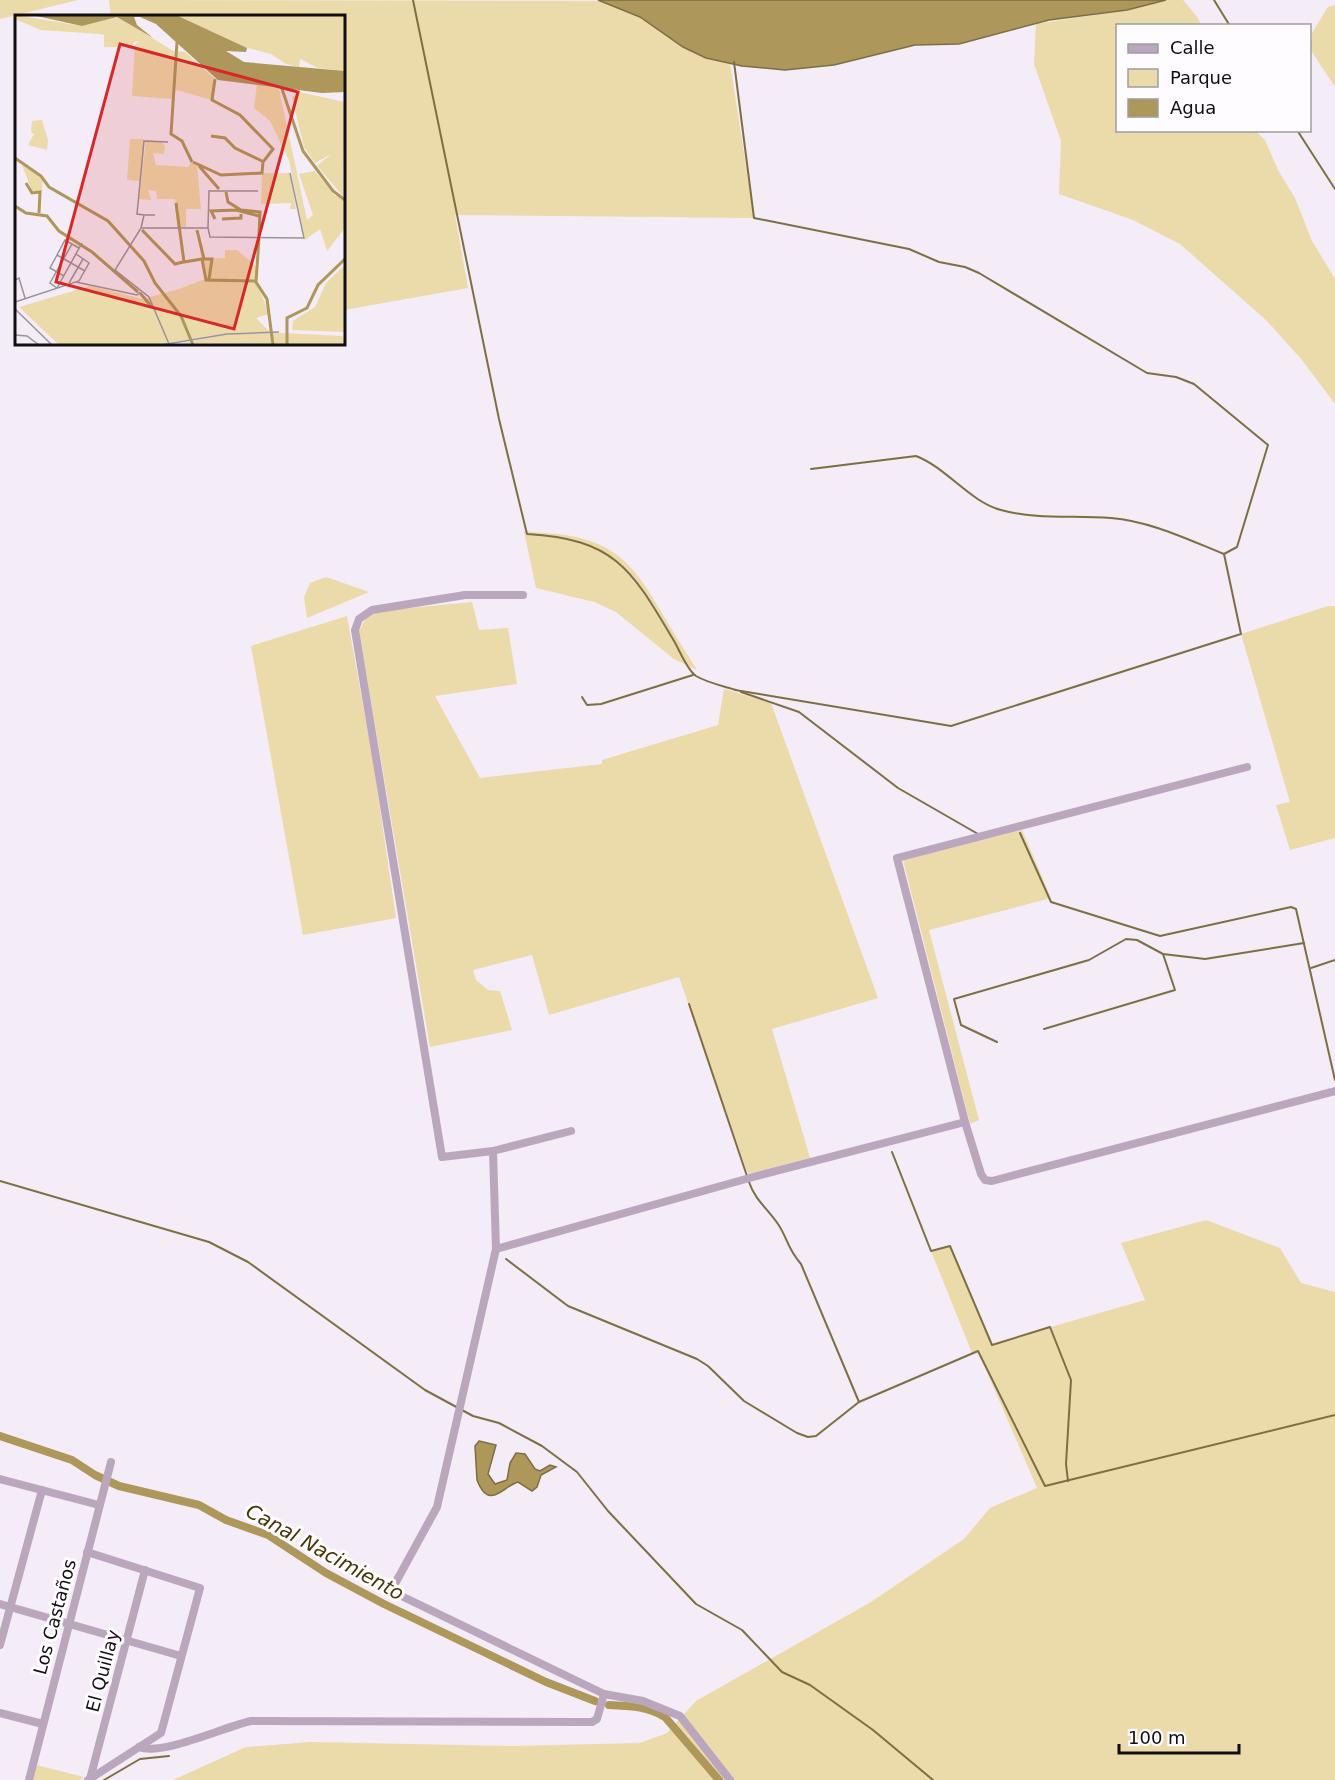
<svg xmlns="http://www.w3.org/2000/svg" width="1335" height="1780" font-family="'DejaVu Sans',sans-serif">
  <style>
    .green { fill: #ebdaaa }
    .water { fill: #ad975a; stroke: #7e6e44; stroke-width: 1.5 }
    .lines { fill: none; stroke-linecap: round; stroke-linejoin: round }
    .stream { stroke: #7e6e44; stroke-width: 2 }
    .canal { stroke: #ad975a; stroke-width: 8 }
    .minor { stroke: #baa7be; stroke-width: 8 }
    .labels { text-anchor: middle; stroke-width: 6; stroke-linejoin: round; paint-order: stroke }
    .street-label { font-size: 18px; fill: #110e12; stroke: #fefcfe }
    .water-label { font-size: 20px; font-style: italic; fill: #463601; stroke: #fefcfe }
    .inset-river { fill: none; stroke: #ad975a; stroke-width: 3 }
    .inset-road { fill: none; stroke: #99939b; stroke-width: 1.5 }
    .view { fill: #d62828; fill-opacity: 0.15; stroke: #d62828; stroke-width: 3 }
    .inset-edge { fill: none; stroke: #110e12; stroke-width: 3 }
  </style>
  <rect width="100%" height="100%" fill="#f4ecf6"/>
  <g class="green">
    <path d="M0,0H78L0,19Z"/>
    <path d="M109,0L601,1L640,17L694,53L730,63L754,218L455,215L468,288L344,310V16H111Z"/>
    <path d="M1166,0H1183L1198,18L1201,25L1118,26V130L1256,131L1265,140L1278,170L1295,198L1312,241L1335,279V404L1302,360L1267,321L1180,244L1133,220L1059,194L1061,141L1034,64L1036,24L1127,10Z"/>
    <path d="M1335,5V87L1310,49L1312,33L1328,7Z"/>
    <path d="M524,531C537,533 551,533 565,535C620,543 638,572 663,615C674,634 686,652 697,670L674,659L616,612L594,602L536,588Z"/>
    <path d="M326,577L369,592L307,618L304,597L310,583Z"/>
    <path d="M472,602L479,630L508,628L517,684L435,696L480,778L602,764V760L718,725L724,689L771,703L878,998L772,1029L810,1158L748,1174L679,977L549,1015L532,955L473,970L476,980L488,990L500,991L512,1030L430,1047L359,631L366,618L379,611Z"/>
    <path d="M1328,606H1335V838L1290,850L1276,805L1290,802L1241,634Z"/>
    <path d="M347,616L373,761L396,918L303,935L251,646Z"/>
    <path d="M1022,830L1051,898L929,930L979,1120L970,1124L903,860Z"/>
    <path d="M1206,1220L1280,1248L1301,1283L1335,1292V1780H173L246,1747L310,1742L511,1746L640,1743L667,1733L696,1701L871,1602L964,1539L990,1508L1037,1488L978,1351L972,1353L931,1251L950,1246L992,1344L1145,1300L1121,1243Z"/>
    <path d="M36,1765L84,1777L80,1780H32Z"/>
  </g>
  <g class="water">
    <path d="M598,0H1166L1127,10L1049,20L959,44L915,45L834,65L785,70L742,66L706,58L683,47L640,17Z"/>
    <path d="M479,1441L496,1445L488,1474L495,1484L507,1480L510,1463L516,1453L525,1454L535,1469L540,1471L550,1465L556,1467L541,1475L537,1487L532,1491L518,1482C502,1487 489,1511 477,1480L475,1446Z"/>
  </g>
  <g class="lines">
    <g class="stream">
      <path d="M413,0L499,419L527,534C616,539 632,570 674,641C680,651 687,670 696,676C708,683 723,686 736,690"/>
      <path d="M1214,0L1230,26"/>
      <path d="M734,62L754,218L909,249L939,262L965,267L979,273L1147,373L1176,377L1194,384L1268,445L1237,547L1224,554L1241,634L951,726L735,690"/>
      <path d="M1297,130L1335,189"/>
      <path d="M811,469L916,456C947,468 970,502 1001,510C1037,520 1074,515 1111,518C1150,521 1189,540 1224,554"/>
      <path d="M741,692L799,712L898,788L978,834"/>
      <path d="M582,697L587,705L601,704L693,675"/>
      <path d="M1020,833L1051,902L1160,936L1291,907L1296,909L1335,1080"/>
      <path d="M1311,968L1335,960"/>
      <path d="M689,1004L747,1176"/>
      <path d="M1044,1029L1175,990L1163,954"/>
      <path d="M997,1042L961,1025L954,999L1089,960L1126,939L1137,940L1163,954L1205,959L1304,943"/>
      <path d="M892,1152L931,1251L950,1246L992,1345L1050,1327L1071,1380L1066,1464L1068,1481"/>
      <path d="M0,1181L209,1242L248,1262L425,1390L473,1416L499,1423L542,1446L577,1472L608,1511L696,1604L742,1630L782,1672L810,1685L873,1730L933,1780"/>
      <path d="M749,1182C755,1200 768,1209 778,1224C788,1239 787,1248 801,1264L859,1402L978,1351L1045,1486L1335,1415"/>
      <path d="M506,1259L568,1306L697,1359L708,1366L744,1401L797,1433L808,1437L816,1436L859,1402"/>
      <path d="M104,1780L140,1759L169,1756"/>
    </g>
    <g class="canal">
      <path d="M0,1436L72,1460L95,1475L119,1486L199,1505L226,1520L268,1535L326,1573L384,1604L546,1682L595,1701"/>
      <path d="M609,1705C629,1706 647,1706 665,1717L719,1780"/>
    </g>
    <g class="minor">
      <path d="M965,1122L981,1174L985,1180L992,1181L1335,1091"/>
      <path d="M493,1151L442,1157L355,630L359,619L372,610L465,595H523"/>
      <path d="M496,1249L493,1151L571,1131"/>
      <path d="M0,1479L99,1505"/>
      <path d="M87,1552L200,1588L161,1733L88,1780"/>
      <path d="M0,1604L181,1656"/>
      <path d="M0,1645L42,1490"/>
      <path d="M0,1713L43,1724"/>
      <path d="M139,1747C163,1756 223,1727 251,1721L592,1722L597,1719L604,1694"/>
      <path d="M90,1779L145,1570"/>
      <path d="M29,1780L111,1462"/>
      <path d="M730,1780L680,1716L643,1701L604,1694L391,1591L437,1507L496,1249L753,1177L965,1122L897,858L1247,767"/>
    </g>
  </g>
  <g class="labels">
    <g class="street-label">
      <text transform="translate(55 1617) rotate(-75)" y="6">Los Castaños</text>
      <text transform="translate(103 1671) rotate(-75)" y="6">El Quillay</text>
    </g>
    <g class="water-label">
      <text transform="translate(325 1552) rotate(29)" y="7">Canal Nacimiento</text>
    </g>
  </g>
  <g transform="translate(15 15)">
    <rect width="330" height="330" fill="#f4ecf6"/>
    <path d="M0,0L67,11L103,2L158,36L170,37L200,64L197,85L158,74L157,84L117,81L120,29L125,26L119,27L117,32H89V20L85,19L26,15L0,4ZM161,0H330V56L303,53L285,44L284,52L271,49L256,39L229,32ZM242,69L262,71L264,74L292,205L298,200L284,159L300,156L320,181L330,182V213L312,236L305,214L290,225L274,145L255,106L239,93ZM284,77L330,87L328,181L302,151L316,139L300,148L289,132L277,82ZM27,105L33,125L32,135L13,130L19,119L16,117L17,106ZM115,124H129L125,166L112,165ZM131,125L146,126L150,131L149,139L138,138L141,150L174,152L176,147L182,150L186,194H171V212H162L160,184H142L141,176L133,175L136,185L124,184ZM7,150L28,162L27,176H17ZM247,158H275L281,194H275L276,188L246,189ZM184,229L189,244L210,243V235H222L242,252L241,265L254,299L241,303L255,317L215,318L139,330H44L4,292L75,271L128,284L164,274L190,264ZM330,250V317L277,315L278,306L300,292L311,268ZM267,318L328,321L330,330L167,328L214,319Z" fill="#ebdaaa"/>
    <path d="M17,0H161L232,33L231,37L211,36L229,47L330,56V77L307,78L203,65L141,9L125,2H119L122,10L138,23L102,2L67,11Z" fill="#ad975a"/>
    <path class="inset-river" d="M162,27L156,119L167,126L177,147M266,71L288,136L318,176L330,185M196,121L210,123L220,133L247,146M0,143L26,161L34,172L93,206L129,246L140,268L166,301L178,330M178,147L206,160L247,158L248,147L258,134L225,100L197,85L200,64M184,151L204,174M11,168L17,178L25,177L24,198M211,177L213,187L226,195L245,197L244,221M161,188L169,247L187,244L191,265L241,266M0,191L11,198L32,201L44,216L77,237L123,277M200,204L196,196L221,195L244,201M207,204L226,203V199M127,215L160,249L168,247M182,215L189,244H197L194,264M244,223L241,267L252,284L258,330M125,278L137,292M272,330V303L292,293L303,270L330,244"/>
    <path class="inset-road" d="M129,200L122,199L129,126L153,127M126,213L129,200H140M193,213L195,222L289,223L275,158M57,229L35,268L42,273L67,228M42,240L70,256M49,261L35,253L42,240L50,225L64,233M0,265L4,263L10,283M61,267L122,280L125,277M54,268L68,244M0,287L64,266L74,248L61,239M0,294L37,330M0,320L12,321L24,330M154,329L134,282L100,255L126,213H193L194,176H243M146,330L212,319L264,317"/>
    <path class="view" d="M105,29L283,77L219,314L41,267Z"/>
    <rect width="330" height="330" class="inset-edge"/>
  </g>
  <rect x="1116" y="24" width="195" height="108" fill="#fefcfe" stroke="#9f9da0" stroke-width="1.5"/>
  <rect x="1128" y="44" width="30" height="9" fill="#baa7be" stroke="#9f9da0" stroke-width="1.5"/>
  <text x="1170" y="54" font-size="18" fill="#110e12">Calle</text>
  <rect x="1128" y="69" width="30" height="18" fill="#ebdaaa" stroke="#9f9da0" stroke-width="1.5"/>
  <text x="1170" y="84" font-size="18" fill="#110e12">Parque</text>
  <rect x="1128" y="99" width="30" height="18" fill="#ad975a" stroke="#9f9da0" stroke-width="1.5"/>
  <text x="1170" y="114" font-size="18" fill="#110e12">Agua</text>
  <path d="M1119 1744v9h120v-9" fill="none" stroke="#110e12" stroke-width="3"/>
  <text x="1128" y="1744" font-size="18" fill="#110e12" stroke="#fefcfe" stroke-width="4.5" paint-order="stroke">100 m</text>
</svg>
